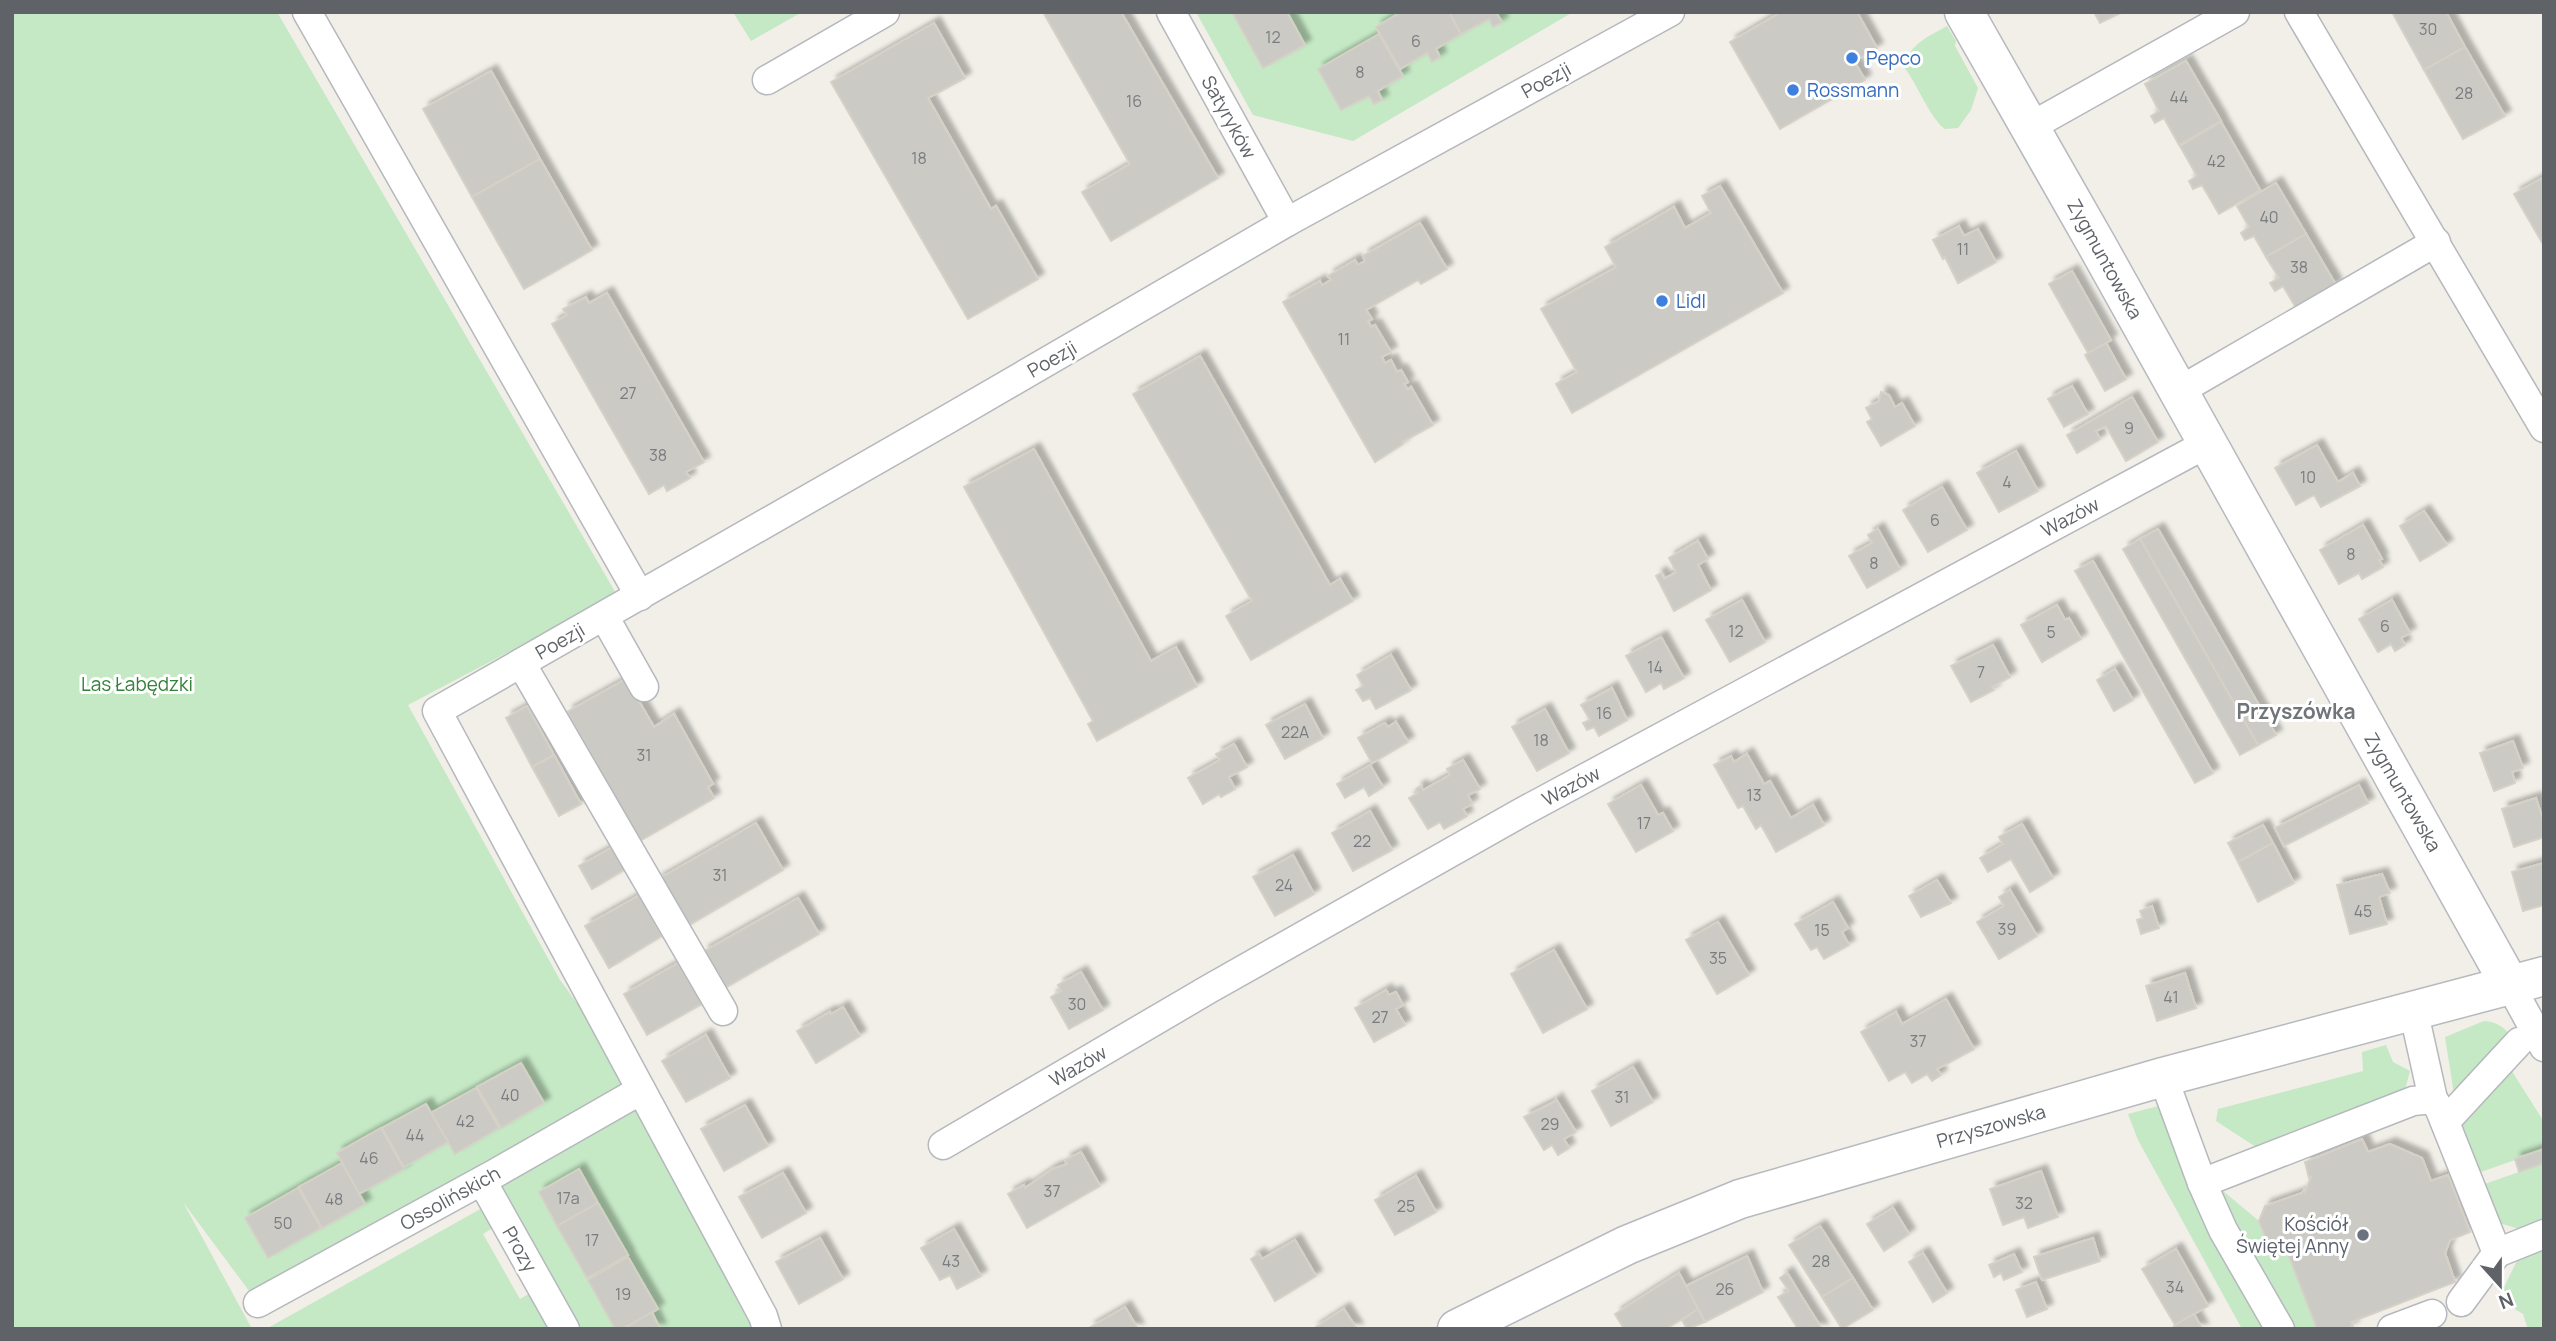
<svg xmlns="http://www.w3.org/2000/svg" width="2556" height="1341" font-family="Manrope,sans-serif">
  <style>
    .green { fill: #c5e8c5; fill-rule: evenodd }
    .building { fill: #cccac5; stroke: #d6d1c6; stroke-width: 2; filter: url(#shadow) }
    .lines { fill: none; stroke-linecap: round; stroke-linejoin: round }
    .street-casing { stroke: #b5b8bc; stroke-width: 31 }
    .secondary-casing { stroke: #b6babf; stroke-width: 41 }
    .street { stroke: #fff; stroke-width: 28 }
    .secondary { stroke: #fff; stroke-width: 38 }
    .shop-dot { fill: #3f7fe0; stroke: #fff; stroke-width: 2.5 }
    .worship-dot { fill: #6b7280; stroke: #fff; stroke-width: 2.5 }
    .labels { text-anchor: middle; stroke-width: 6; stroke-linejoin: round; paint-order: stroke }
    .number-label { font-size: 16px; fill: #7a7d7f }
    .shop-label { font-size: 19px; fill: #366cbe; stroke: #fff; text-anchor: start }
    .street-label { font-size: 19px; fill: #5f6368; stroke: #fff }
    .park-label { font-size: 19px; fill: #348238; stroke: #fff }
    .worship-label { font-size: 19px; fill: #5b616d; stroke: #fff; text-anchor: end }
    .neighbourhood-label { font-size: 21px; font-weight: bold; fill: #70757a; stroke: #fff }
  </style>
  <defs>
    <filter id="shadow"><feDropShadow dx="6" dy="-6" stdDeviation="2" flood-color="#0004"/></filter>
  </defs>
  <rect width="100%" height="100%" fill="#f1efe8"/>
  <g class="green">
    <path d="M12,12H277L617,595L408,705L560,980L641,1090L767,1329H266L493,1202L482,1181L258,1303L183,1202L252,1329H12ZM504,1221L542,1286L520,1299L483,1234Z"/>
    <path d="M733,12H802L751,41Z"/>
    <path d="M1196,12H1573L1353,141L1253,115Z"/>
    <path d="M1947,26L1956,41L1955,46L1978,88L1971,110L1958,128L1945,129C1929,117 1918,85 1904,67C1910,43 1928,37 1947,26Z"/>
    <path d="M2484,1021C2497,1022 2506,1027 2511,1039L2455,1100L2445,1037Z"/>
    <path d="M2386,1045L2393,1062L2410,1071L2404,1093L2259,1149L2216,1121L2218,1109L2363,1071L2362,1052Z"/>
    <path d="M2508,1065L2544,1122V1219L2519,1229L2496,1222L2482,1185L2519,1172L2515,1160L2478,1173L2457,1119Z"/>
    <path d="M2162,1105L2269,1329H2242L2138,1140L2128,1114Z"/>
    <path d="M2223,1191L2259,1221L2273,1256L2287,1251L2317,1329H2292L2217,1194Z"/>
    <path d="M2544,1246V1329H2528L2523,1314L2498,1299L2520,1255Z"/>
  </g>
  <g class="building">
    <path d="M1043,12H1121L1218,178L1111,241L1082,192L1130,164Z"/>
    <path d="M1232,12H1287L1305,45L1263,68Z"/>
    <path d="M1401,12H1449L1461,34L1436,49L1440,57L1432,62L1427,53L1400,69L1376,27Z"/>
    <path d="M1449,12H1500L1497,14L1502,22L1493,27L1489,19L1461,34Z"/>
    <path d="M1774,12H1857L1877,48L1854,61L1865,80L1780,129L1730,42L1776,15Z"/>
    <path d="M2094,12H2122L2100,23Z"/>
    <path d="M2392,12H2446L2465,47L2424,70Z"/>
    <path d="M934,23L965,78L928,98L991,209L996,206L1038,279L968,319L831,82Z"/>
    <path d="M1379,34L1403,76L1378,91L1382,100L1374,104L1369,96L1341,110L1318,69Z"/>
    <path d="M2465,47L2505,116L2463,139L2424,70Z"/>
    <path d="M2186,61L2221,121L2179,145L2164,118L2155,123L2151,116L2159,111L2145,84Z"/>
    <path d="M491,71L540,159L472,197L423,109Z"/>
    <path d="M2221,122L2260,190L2219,214L2202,185L2193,189L2189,181L2197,176L2180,146Z"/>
    <path d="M540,159L592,250L524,289L472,197Z"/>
    <path d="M2544,177V246L2514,194Z"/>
    <path d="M2276,183L2306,234L2266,257L2254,236L2245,240L2241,233L2249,227L2237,206Z"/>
    <path d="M1720,186L1783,293L1572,413L1556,384L1577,372L1541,309L1616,267L1605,247L1674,207L1685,228L1711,213L1702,196Z"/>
    <path d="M1420,223L1447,269L1421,284L1418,280L1366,310L1372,319L1368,321L1371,327L1375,325L1391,352L1382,357L1385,363L1391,360L1397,372L1401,370L1408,382L1404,384L1408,390L1411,387L1433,425L1402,442L1403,444L1375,462L1283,302L1320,281L1322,285L1331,280L1328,276L1355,260L1358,265L1365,261L1363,256Z"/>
    <path d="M1959,226L1964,236L1978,229L1996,262L1958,283L1945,257L1943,259L1933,240Z"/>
    <path d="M2306,234L2336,285L2296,308L2283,286L2275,291L2270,283L2279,278L2266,257Z"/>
    <path d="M2072,271L2111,340L2088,353L2049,284Z"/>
    <path d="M607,293L704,462L686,472L690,478L667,491L664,485L649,494L552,324L567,315L563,309L586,297L589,303Z"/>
    <path d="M2106,343L2126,379L2105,391L2085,355Z"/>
    <path d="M1200,356L1330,585L1340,579L1353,601L1251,660L1226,616L1252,601L1133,394Z"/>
    <path d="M2072,386L2088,414L2064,427L2048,399Z"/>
    <path d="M1881,392L1889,395L1895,407L1902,403L1915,426L1881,446L1867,422L1872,419L1866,408L1879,401Z"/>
    <path d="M2132,397L2158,442L2126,461L2106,426L2096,431L2100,439L2077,453L2067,435Z"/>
    <path d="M2317,445L2338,482L2353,473L2360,486L2321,507L2314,495L2296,505L2275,468Z"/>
    <path d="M1034,449L1151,661L1176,647L1197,686L1097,741L1088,724L1093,721L964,487Z"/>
    <path d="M2016,451L2038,491L1999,512L1977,473Z"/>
    <path d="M1942,487L1967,530L1928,552L1903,510Z"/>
    <path d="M2424,511L2447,545L2420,561L2400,526Z"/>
    <path d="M2363,525L2382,559L2379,560L2383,567L2362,579L2359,573L2339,584L2320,550Z"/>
    <path d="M1878,529L1900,569L1867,588L1849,556L1872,543L1868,535Z"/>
    <path d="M2158,529L2276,735L2258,745L2140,539Z"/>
    <path d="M2140,539L2258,745L2240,755L2123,549Z"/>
    <path d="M1698,541L1708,559L1698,565L1711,590L1674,611L1656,576L1661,573L1664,579L1676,572L1669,558Z"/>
    <path d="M2093,561L2213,773L2195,783L2075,571Z"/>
    <path d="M1742,600L1765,642L1730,662L1706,620Z"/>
    <path d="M2392,600L2410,633L2401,638L2405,645L2395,651L2391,644L2378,652L2359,619Z"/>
    <path d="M2057,605L2065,620L2069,618L2081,639L2042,662L2021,625Z"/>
    <path d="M1661,637L1684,678L1664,689L1661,683L1646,692L1626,656Z"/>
    <path d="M1993,645L2010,677L1992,687L1994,690L1971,702L1951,666Z"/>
    <path d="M1391,655L1411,690L1376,709L1370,698L1363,701L1356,690L1363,686L1357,675Z"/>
    <path d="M2115,669L2133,700L2114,711L2097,680Z"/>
    <path d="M626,679L654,727L674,714L713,784L708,787L714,798L640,841L567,712Z"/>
    <path d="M1612,688L1627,720L1599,736L1594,727L1587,730L1583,723L1590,720L1581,705Z"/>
    <path d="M1305,704L1323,738L1285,759L1266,725Z"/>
    <path d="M527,706L554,755L532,767L506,718Z"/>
    <path d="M1545,709L1569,753L1537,771L1512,727Z"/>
    <path d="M1396,722L1408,742L1372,763L1358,738L1385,723L1388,727Z"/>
    <path d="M2513,741L2523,768L2512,772L2515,783L2494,791L2480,753Z"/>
    <path d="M1234,744L1247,767L1229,777L1235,789L1221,797L1219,794L1203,804L1188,778L1220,760L1216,754Z"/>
    <path d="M1747,754L1764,784L1770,781L1791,818L1813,805L1824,825L1776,852L1761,825L1756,829L1743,806L1738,808L1714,765L1731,756L1734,762Z"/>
    <path d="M554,755L581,804L559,816L532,767Z"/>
    <path d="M1463,760L1480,789L1468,795L1472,804L1463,809L1467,816L1444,829L1440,822L1428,829L1409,798L1418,793L1416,789L1421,786L1423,790L1450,775L1447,769Z"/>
    <path d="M1370,765L1383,787L1369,796L1364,787L1345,798L1337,784Z"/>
    <path d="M1641,785L1658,815L1663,813L1673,831L1636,852L1608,804Z"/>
    <path d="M2359,785L2368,803L2284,846L2275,828Z"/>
    <path d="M2536,798L2544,823V837L2514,847L2502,809Z"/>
    <path d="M1370,811L1392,850L1353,871L1332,833Z"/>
    <path d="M756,823L783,870L684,928L657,880Z"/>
    <path d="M2022,824L2053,878L2030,892L2011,859L1988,872L1980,858L2003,844L1999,837Z"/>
    <path d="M2263,825L2273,843L2238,862L2228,843Z"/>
    <path d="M2273,843L2294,883L2258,902L2238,862Z"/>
    <path d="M613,847L626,869L592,889L579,866Z"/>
    <path d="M1293,855L1314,894L1275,916L1253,877Z"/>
    <path d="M2544,863V905L2523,911L2512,872Z"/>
    <path d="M2382,874L2390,893L2379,897L2387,924L2350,934L2337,885Z"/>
    <path d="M1937,880L1951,903L1921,917L1909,896Z"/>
    <path d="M2010,890L2037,936L1999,959L1977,922L2004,906L1999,897Z"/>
    <path d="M640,895L662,936L609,968L585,926Z"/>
    <path d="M798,898L819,934L723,989L703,952Z"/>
    <path d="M1833,902L1848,928L1842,932L1849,945L1824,959L1817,947L1811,950L1795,924Z"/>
    <path d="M2152,906L2159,928L2141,934L2137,920L2143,918L2140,911Z"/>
    <path d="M1718,922L1749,975L1717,994L1686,940Z"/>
    <path d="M1554,950L1587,1009L1543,1033L1511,974Z"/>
    <path d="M678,963L702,1004L647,1035L624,994Z"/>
    <path d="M1081,972L1103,1010L1069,1029L1051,997L1061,991L1058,985Z"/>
    <path d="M2185,973L2196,1008L2157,1021L2146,986Z"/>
    <path d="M1386,990L1389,995L1396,992L1403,1005L1396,1009L1405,1025L1374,1042L1355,1008Z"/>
    <path d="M1946,999L1974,1049L1937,1069L1941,1075L1932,1081L1927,1074L1912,1083L1905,1072L1889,1081L1861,1032L1896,1012L1902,1024Z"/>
    <path d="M843,1007L860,1036L816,1063L797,1031L830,1012L831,1014Z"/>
    <path d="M706,1035L730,1078L686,1102L662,1061Z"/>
    <path d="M521,1063L544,1103L501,1128L477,1087Z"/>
    <path d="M1633,1067L1653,1102L1611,1126L1592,1091Z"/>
    <path d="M476,1088L499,1128L455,1154L431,1113Z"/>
    <path d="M1556,1099L1576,1132L1564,1139L1569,1148L1558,1155L1552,1145L1544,1150L1524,1117L1554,1102Z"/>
    <path d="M426,1104L448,1142L404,1167L382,1128Z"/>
    <path d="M745,1105L768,1146L724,1171L701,1129Z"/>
    <path d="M381,1128L404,1169L359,1194L337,1153Z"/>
    <path d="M2362,1139L2368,1152L2390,1144L2422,1158L2431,1181L2448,1175L2470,1232L2450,1240L2445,1253L2455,1282L2351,1322L2353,1326L2346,1329H2317L2287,1251L2273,1257L2259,1221L2265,1206L2302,1193L2304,1190L2305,1192L2311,1177L2309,1178L2305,1162Z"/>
    <path d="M2544,1149V1163L2519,1172L2515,1159Z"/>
    <path d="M1081,1152L1100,1186L1027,1228L1008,1194L1024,1185L1025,1188L1053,1169L1067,1164L1065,1160Z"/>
    <path d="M342,1163L365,1204L322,1228L299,1187Z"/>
    <path d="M579,1169L598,1203L557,1226L539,1192Z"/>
    <path d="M2041,1171L2058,1217L2028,1228L2024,1217L2003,1225L1990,1189Z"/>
    <path d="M783,1173L806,1213L762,1238L739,1197Z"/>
    <path d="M1416,1176L1436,1212L1395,1235L1375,1200Z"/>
    <path d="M298,1188L321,1228L268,1258L245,1218Z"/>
    <path d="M598,1203L628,1255L587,1278L557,1226Z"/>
    <path d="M1893,1208L1909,1234L1884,1251L1867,1224Z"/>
    <path d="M1820,1226L1853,1278L1822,1297L1789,1245Z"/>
    <path d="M954,1229L981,1276L957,1289L950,1275L940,1280L921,1248Z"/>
    <path d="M820,1238L843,1279L799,1304L776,1262Z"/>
    <path d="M2093,1238L2100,1261L2042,1280L2034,1257Z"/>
    <path d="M1295,1240L1316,1276L1275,1301L1251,1259L1259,1254L1262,1259Z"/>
    <path d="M2176,1249L2208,1306L2175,1325L2142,1269Z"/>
    <path d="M1923,1253L1947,1293L1933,1302L1909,1262Z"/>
    <path d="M2014,1254L2022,1272L2004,1280L2001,1273L1994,1277L1989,1265Z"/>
    <path d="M1747,1256L1763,1292L1705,1322L1686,1286Z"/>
    <path d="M628,1257L658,1309L623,1329H615L588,1280Z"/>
    <path d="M1679,1273L1698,1309L1666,1329H1624L1615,1314Z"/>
    <path d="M1787,1273L1822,1329H1798L1778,1297L1789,1291L1780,1278Z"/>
    <path d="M1853,1278L1873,1310L1842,1329L1822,1297Z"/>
    <path d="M2036,1282L2047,1309L2027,1317L2016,1290Z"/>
    <path d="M1125,1307L1138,1329H1090L1089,1328Z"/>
    <path d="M1344,1309L1357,1329H1313Z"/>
    <path d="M1698,1309L1705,1322L1687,1329L1682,1320Z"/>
    <path d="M652,1312L660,1329H623Z"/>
    <path d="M2194,1314L2202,1329H2172L2175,1325Z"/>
  </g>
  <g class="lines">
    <defs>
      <g id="street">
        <path d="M307,12L640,596"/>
        <path d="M1171,12L1287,222"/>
        <path d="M2299,12L2544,428"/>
        <path d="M767,80L885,12"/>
        <path d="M2030,127L2235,12"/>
        <path d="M2179,391L2436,242"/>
        <path d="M604,616L644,687"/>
        <path d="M521,663L723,1011"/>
        <path d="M2510,985L2544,1047"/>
        <path d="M2413,1009L2433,1099"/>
        <path d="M2163,1077L2202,1183L2223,1230L2280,1329"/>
        <path d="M2445,1122L2519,1042"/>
        <path d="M943,1145L1209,989L1524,811L2208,443"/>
        <path d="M482,1181L565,1329"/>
        <path d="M2202,1183L2413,1101L2433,1099L2440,1110L2497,1253L2461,1302"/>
        <path d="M2497,1253L2544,1234"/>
        <path d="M258,1303L494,1174L641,1090"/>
        <path d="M767,1329L763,1316L437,711L948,419L1287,222L1670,12"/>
        <path d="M2392,1329L2432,1314"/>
      </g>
      <g id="secondary">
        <path d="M1964,12L2098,247L2510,985"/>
        <path d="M1457,1329L1627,1245L1740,1199L2163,1077L2544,976"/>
      </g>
    </defs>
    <use href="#street" class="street-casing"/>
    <use href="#secondary" class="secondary-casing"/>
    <use href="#street" class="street"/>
    <use href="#secondary" class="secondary"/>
  </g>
  <g class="shop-dot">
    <circle cx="1852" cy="58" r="7"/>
    <circle cx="1793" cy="90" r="7"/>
    <circle cx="1662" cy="301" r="7"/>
  </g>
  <circle class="worship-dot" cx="2363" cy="1235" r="7"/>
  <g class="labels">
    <g class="number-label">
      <text x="2428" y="35">30</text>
      <text x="1273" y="43">12</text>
      <text x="1416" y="47">6</text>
      <text x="1360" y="78">8</text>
      <text x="2464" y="99">28</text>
      <text x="2179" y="103">44</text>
      <text x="1134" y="107">16</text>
      <text x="919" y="164">18</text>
      <text x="2216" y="167">42</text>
      <text x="2269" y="223">40</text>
      <text x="1963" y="255">11</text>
      <text x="2299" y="273">38</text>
      <text x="1344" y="345">11</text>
      <text x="628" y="399">27</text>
      <text x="2129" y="434">9</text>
      <text x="658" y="461">38</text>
      <text x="2308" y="483">10</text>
      <text x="2007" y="488">4</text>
      <text x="1935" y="526">6</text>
      <text x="2351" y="560">8</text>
      <text x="1874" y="569">8</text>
      <text x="2385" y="632">6</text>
      <text x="1736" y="637">12</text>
      <text x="2051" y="638">5</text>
      <text x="1655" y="673">14</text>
      <text x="1981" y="678">7</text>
      <text x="1604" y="719">16</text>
      <text x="1295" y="738">22A</text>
      <text x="1541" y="746">18</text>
      <text x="644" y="761">31</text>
      <text x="1754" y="801">13</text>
      <text x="1644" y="829">17</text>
      <text x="1362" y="847">22</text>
      <text x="720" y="881">31</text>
      <text x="1284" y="891">24</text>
      <text x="2363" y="917">45</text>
      <text x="2007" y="935">39</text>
      <text x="1822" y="936">15</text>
      <text x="1718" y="964">35</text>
      <text x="2171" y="1003">41</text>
      <text x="1077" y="1010">30</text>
      <text x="1380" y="1023">27</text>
      <text x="1918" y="1047">37</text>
      <text x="510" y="1101">40</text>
      <text x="1622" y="1103">31</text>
      <text x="465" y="1127">42</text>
      <text x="1550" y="1130">29</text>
      <text x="415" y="1141">44</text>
      <text x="369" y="1164">46</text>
      <text x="1052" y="1197">37</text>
      <text x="568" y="1204">17a</text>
      <text x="334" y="1205">48</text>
      <text x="2024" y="1209">32</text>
      <text x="1406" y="1212">25</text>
      <text x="283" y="1229">50</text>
      <text x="592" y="1246">17</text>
      <text x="951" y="1267">43</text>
      <text x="1821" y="1267">28</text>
      <text x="2175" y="1293">34</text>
      <text x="1725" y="1295">26</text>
      <text x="623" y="1300">19</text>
    </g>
    <g class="shop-label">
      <text x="1866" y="65">Pepco</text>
      <text x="1807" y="97">Rossmann</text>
      <text x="1676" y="308">Lidl</text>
    </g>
    <g class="street-label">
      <text transform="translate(1546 80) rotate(-29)" y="7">Poezji</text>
      <text transform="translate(1229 117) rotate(61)" y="7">Satyryków</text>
      <text transform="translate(2105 259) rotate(61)" y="7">Zygmuntowska</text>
      <text transform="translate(1052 359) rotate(-30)" y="7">Poezji</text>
      <text transform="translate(2070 517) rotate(-28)" y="7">Wazów</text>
      <text transform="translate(560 641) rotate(-30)" y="7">Poezji</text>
      <text transform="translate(1571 786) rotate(-28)" y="7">Wazów</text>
      <text transform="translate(2403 792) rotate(60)" y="7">Zygmuntowska</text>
      <text transform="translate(1078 1066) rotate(-30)" y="7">Wazów</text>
      <text transform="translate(1991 1126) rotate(-16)" y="7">Przyszowska</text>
      <text transform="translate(450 1198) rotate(-29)" y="7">Ossolińskich</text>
      <text transform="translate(520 1249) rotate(60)" y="7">Prozy</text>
    </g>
    <g class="park-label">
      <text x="137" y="691">Las Łabędzki</text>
    </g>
    <g class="worship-label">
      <text x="2349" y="1231">Kościół<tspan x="2349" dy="22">Świętej Anny</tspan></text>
    </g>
    <g class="neighbourhood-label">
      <text x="2296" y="719">Przyszówka</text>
    </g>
  </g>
  <rect width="2556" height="1341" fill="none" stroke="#5f6368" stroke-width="28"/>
  <g transform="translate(2500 1285) rotate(159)" stroke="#ffffff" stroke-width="5" paint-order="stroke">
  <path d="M0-5L12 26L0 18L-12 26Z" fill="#5f6368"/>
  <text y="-10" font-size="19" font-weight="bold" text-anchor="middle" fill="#5f6368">N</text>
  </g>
</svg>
